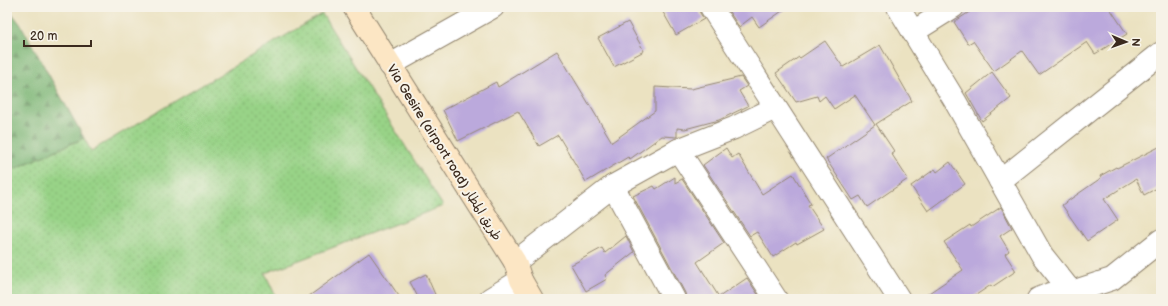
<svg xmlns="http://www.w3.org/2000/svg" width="1168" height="306" font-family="'Balsamiq Sans','Playpen Sans Arabic',sans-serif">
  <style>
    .green { fill: url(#green-dots); stroke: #6a7e52 }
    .forest { fill: url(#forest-firs); stroke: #5a7049 }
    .building { fill: #bba9dc }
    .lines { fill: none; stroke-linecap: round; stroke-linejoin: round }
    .minor-casing { stroke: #938670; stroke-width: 24 }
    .secondary-casing { stroke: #938670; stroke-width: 24 }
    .minor { stroke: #fff; stroke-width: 22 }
    .secondary { stroke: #fce6c4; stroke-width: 22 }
    .labels { text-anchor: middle; stroke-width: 4; stroke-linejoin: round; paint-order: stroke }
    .street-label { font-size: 13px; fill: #3b2a1e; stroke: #f7f3e8 }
  </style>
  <defs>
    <pattern id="green-dots" width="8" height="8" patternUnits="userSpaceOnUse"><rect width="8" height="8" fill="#98d387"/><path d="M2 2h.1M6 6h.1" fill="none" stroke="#84b574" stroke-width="1.8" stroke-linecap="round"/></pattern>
    <pattern id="forest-firs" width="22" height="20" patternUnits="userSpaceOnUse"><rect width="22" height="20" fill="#7ab574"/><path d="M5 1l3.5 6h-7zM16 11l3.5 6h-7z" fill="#65935f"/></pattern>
  </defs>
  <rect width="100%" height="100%" fill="#f7f3e8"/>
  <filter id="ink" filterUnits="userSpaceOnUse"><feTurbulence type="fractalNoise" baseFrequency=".025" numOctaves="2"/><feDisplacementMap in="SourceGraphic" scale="8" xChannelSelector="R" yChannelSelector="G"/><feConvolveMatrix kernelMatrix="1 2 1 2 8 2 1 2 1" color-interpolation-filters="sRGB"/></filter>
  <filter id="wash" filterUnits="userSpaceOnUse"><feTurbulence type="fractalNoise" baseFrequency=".012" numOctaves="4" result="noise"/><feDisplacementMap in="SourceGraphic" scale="16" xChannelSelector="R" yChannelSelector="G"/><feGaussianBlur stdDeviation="0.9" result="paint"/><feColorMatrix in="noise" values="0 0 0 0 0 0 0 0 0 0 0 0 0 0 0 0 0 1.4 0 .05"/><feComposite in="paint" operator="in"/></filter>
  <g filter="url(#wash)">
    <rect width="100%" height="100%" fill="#ebe2c1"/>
    <path class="green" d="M322,14L443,206L265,273L277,299H7V172L84,138L91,151Z"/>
    <path class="forest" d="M7,7L21,25L84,138L7,172Z"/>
    <g id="blocks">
      <g class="building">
        <path d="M660,7H699L700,13L704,19L676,35Z"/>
        <path d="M726,7H788L759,27L752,17L739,27Z"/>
        <path d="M977,7H1109L1127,34L1095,54L1087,42L1039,75L1022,51L994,71L973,41L968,44L954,22Z"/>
        <path d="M628,22L644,51L614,67L598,38Z"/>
        <path d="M825,41L843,67L880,45L912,101L876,124L894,151L891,153L908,179L867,207L860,196L853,200L826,159L875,125L855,95L834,109L825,96L819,101L817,96L796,102L776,73L799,57L800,58Z"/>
        <path d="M557,51L612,142L655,111V87L691,89L741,77L747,86L739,91L748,106L719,120L685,129L677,128V137L662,136L630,159L628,157L586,182L558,135L539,146L518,111L458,141L443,110L496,82L498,87Z"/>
        <path d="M992,72L1011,98L982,121L966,93Z"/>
        <path d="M1161,146V186L1144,195L1136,179L1104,199L1118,220L1087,241L1062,205L1101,178L1100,176L1116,167L1117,168Z"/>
        <path d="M726,148L732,158L738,154L762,194L793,174L811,204L808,205L824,229L797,244L796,242L773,257L757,232L750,236L703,165Z"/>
        <path d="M950,162L965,184L928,211L911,186L935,169L937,172Z"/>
        <path d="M675,177V183L682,179L724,243L697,262L719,297L747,278L761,299H686L685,293L633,196L654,186L656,189Z"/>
        <path d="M1001,207L1012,228L1000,236L1009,251L1005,254L1016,271L992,287L991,285L970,299H920L963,270L944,242L970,225L971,227Z"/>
        <path d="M626,236L634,252L605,275L607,279L586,291L571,265L602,248L605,253Z"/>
        <path d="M369,253L401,299H305Z"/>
        <path d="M426,274L437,299H419L410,282Z"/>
      </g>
    </g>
  </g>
  <g filter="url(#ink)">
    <use href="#blocks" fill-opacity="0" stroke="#938670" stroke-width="1"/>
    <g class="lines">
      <defs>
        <g id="minor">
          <path d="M711,7L899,299"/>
          <path d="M898,7L955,101L1042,255L1077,299"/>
          <path d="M913,32L953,7"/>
          <path d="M390,65L493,7"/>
          <path d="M678,150L776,299"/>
          <path d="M1000,181L1161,53"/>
          <path d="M613,186L674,299"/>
          <path d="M515,262L613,186L678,150L734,128L775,108"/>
          <path d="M490,299L521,280"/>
          <path d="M1038,299L1050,294L1072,292L1112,279L1161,240"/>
        </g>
        <path id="secondary" d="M354,7L515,262L521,280L532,299"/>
      </defs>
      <use href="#minor" class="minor-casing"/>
      <use href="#secondary" class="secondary-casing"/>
      <use href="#minor" class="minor"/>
      <use href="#secondary" class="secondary"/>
    </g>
  </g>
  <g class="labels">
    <g class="street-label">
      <text transform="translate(445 152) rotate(58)" y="5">Via Gesire (airport road) طريق المطار</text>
    </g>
  </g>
  <rect width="1168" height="306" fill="none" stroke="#f7f3e8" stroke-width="24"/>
  <g transform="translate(1126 42) rotate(92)" stroke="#f7f3e8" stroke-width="3" paint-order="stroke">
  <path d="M0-3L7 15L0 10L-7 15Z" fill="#3b2a1e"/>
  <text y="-6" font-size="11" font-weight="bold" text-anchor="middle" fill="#3b2a1e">N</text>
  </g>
  <path d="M24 40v6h67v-6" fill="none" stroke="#3b2a1e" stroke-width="2"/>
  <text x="30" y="40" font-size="12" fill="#3b2a1e" stroke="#f7f3e8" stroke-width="3" paint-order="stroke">20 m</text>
</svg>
